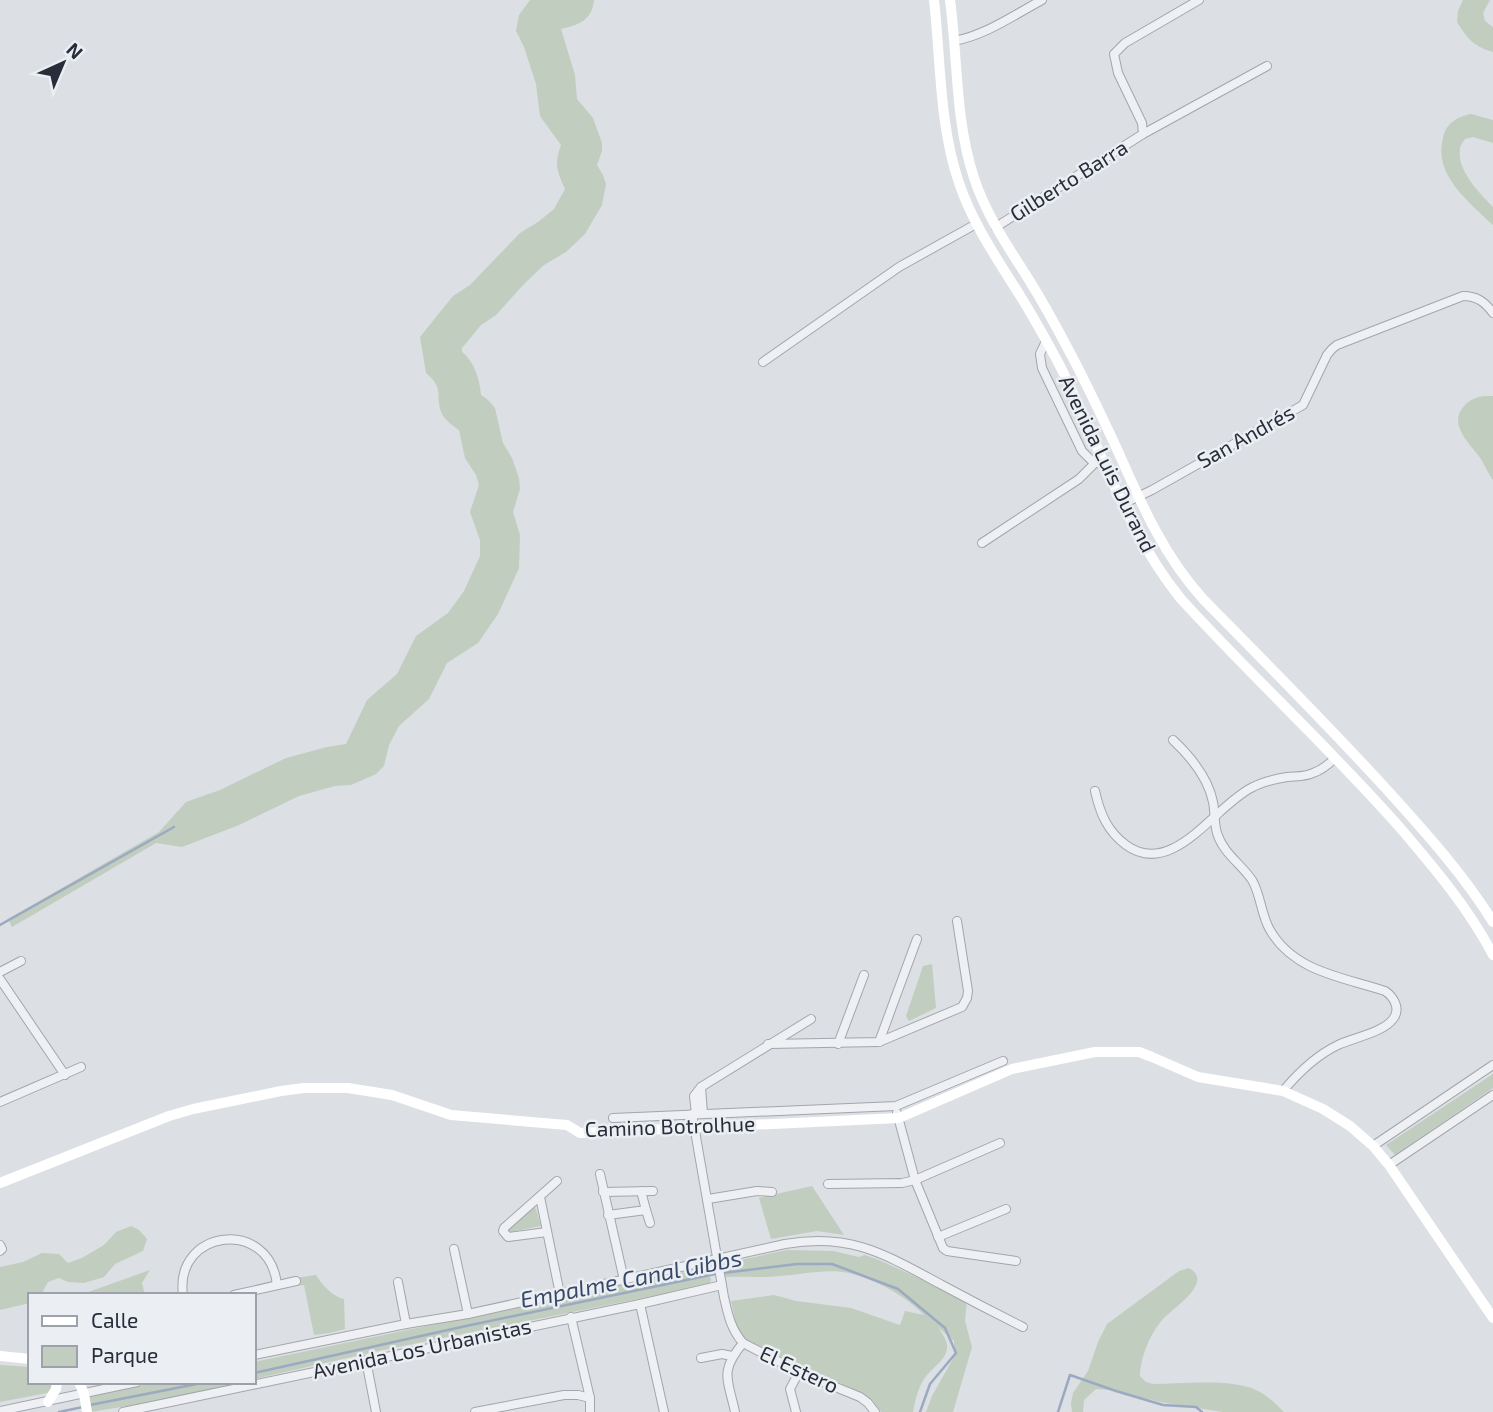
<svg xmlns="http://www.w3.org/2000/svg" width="1493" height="1412" font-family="'Exo 2',sans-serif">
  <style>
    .green { fill: #c1cdbf }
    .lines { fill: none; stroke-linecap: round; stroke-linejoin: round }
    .stream { stroke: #9baac1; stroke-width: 2.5 }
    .street-casing { stroke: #a2a6ad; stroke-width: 10 }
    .street { stroke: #eff0f3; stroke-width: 8 }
    .secondary { stroke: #fff; stroke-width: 10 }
    .labels { text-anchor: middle; stroke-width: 5; stroke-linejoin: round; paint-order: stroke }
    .street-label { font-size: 21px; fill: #282d39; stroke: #ebeef3 }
    .water-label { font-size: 23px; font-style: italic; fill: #374968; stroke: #ebeef3 }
  </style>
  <rect width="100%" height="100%" fill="#dcdfe4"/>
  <g class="green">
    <path d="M530,0H594C592,21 578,25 561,29L575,75L577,99L593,118L602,143V151L597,165L603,175L606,184L602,205L585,234L566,252L544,265L524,284L496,315L481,325L462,348V352C474,361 480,380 481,395L488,400L495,408L503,443L512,458L519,478L520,489L513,512L520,535L519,568L498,614L478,643L447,663L429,699L399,726L389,745L384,766L376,774L351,785L335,786L299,796L239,825L182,847L156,843L12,927L8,919L159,832L186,802L220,790L286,758L327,747L346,744L367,700L397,674L416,636L448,613L464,591L480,556V540L470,512L479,485L476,475L465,458L459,430C453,426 446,421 442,414C434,395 446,390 426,373L420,337L453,296L470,285L520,233L538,222L554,209L565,189C557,171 554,164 561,145L540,116L536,84L524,47L516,31L519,15Z"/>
    <path d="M1463,0H1490L1483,13L1485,21L1493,27V52C1473,46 1468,39 1457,22L1458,11Z"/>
    <path d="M1471,114L1493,120V143L1473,137L1465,139C1463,142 1460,146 1460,149C1456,169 1480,194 1493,207V225C1469,202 1433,175 1443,138C1446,123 1457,117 1471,114Z"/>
    <path d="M1484,396H1493V480C1487,472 1484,462 1478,455C1469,443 1451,426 1461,410C1467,401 1473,398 1484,396Z"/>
    <path d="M932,964L936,1008L909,1021L906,1016L923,966Z"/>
    <path d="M1493,1074V1088L1395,1155L1386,1145Z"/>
    <path d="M812,1186L844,1235L817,1231L771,1239L759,1198Z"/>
    <path d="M531,1206L536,1209L541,1226L505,1233V1230Z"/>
    <path d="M131,1226L139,1230L147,1239L143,1251L115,1264L104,1277L84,1283L68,1282L59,1278L48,1282L41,1295H30V1303L0,1310V1267L23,1262L42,1253L59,1254L68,1263L82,1258L104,1245L116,1232Z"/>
    <path d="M787,1250L833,1251L859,1257L865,1255L879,1260L967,1300L965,1321L972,1347L953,1412H926L932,1396L955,1355L954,1341L939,1328C941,1333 948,1340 947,1348C946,1360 934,1366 927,1375C919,1384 915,1400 913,1412H881L873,1401L862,1393L745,1340L737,1329L731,1301L774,1295L796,1301L851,1308L900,1325L905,1311L924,1315C906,1296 875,1279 849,1273C827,1268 800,1275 779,1276C761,1278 742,1276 724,1277L720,1266L726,1263Z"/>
    <path d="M703,1268L709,1270L711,1281L707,1285L383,1350L254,1379V1362Z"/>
    <path d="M1189,1268C1215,1282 1173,1308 1163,1319C1151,1332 1140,1358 1140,1376L1146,1382L1153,1384C1181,1384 1233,1378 1258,1391C1268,1396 1276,1404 1284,1412H1223L1165,1403L1109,1390L1096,1389L1084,1400L1083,1412H1072L1071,1403L1073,1393L1088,1371L1098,1342L1107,1324L1179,1271Z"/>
    <path d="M150,1270L142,1283L145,1295H80Z"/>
    <path d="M316,1275C322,1285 333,1297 344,1299L345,1329L330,1333L314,1335L304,1285L295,1286V1278Z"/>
    <path d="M0,1365L30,1367V1382H55L51,1390L47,1393L0,1402Z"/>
    <path d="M158,1382H240L163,1400L91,1412L88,1399L92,1396Z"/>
  </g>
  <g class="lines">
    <g class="stream">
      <path d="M0,925L174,827"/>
      <path d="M254,1373L466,1326L715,1274L797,1264H832L898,1289L945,1328L956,1353L930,1384L920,1412"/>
      <path d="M90,1405L207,1382"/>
      <path d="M59,1412L83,1407"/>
      <path d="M1058,1412L1070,1375L1116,1391L1163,1405L1196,1407L1202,1412"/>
    </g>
    <defs>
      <g id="street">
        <path d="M954,41C986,35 1014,15 1042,0"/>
        <path d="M1143,134L1267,66"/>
        <path d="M996,227L1143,134L1142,123L1118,73L1114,54L1125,43L1199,0"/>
        <path d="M1046,341L1040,354L1042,368L1082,451L1092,461L1106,466"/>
        <path d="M763,362L899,267L976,224"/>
        <path d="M1123,504L1152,490L1303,405L1327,355L1332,349L1337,345L1463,296C1477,296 1485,302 1493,313"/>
        <path d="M982,543L1079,479L1095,463"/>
        <path d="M1173,740C1191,757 1208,777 1213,802C1215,812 1214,823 1217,833C1223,853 1241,864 1252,880C1261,895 1261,915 1270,930C1294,972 1343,977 1385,991C1394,997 1401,1009 1393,1019C1384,1032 1353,1038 1338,1045C1317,1055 1298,1073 1283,1091"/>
        <path d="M1095,791C1100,813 1107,831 1126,845C1172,879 1215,806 1251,788C1262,782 1275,779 1287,777C1296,776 1305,777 1313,773C1322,770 1329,764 1335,758"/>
        <path d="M0,972L21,961"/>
        <path d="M0,979L65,1075"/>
        <path d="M879,1042L917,939"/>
        <path d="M768,1044L879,1042L962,1007L967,998L968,991L957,921"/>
        <path d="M838,1044L864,975"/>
        <path d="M701,1087L703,1113"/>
        <path d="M0,1102L81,1067"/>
        <path d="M897,1113L915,1180L943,1248L947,1251L1016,1261"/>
        <path d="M692,1114L724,1297C728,1315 731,1329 743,1343L799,1372L860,1397L868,1403L875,1412"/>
        <path d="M696,1114L694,1096L701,1087L811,1019"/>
        <path d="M613,1118L896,1106L1003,1061"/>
        <path d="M1373,1146L1493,1065"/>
        <path d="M1389,1165L1493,1095"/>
        <path d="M600,1174L624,1280"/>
        <path d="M828,1184L902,1183L915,1180L1000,1143"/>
        <path d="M603,1192L653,1191"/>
        <path d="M540,1197L560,1294"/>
        <path d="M708,1199L757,1191L772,1192"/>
        <path d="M646,1210L650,1223"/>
        <path d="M608,1215L646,1210L641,1191"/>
        <path d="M547,1232L508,1237L503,1231L504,1228L557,1181"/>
        <path d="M938,1237L1006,1209"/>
        <path d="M0,1245L2,1249L0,1251"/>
        <path d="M454,1249L468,1314"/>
        <path d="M398,1282L406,1324"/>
        <path d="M183,1295C174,1229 270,1217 277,1285"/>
        <path d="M234,1295L296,1281"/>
        <path d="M640,1304L664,1412"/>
        <path d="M571,1317L590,1398V1412"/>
        <path d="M254,1355L406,1324L468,1314L785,1244C851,1232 886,1255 942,1285C968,1299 995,1313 1023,1327"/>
        <path d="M701,1358L722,1354L732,1356"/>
        <path d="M366,1360L376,1412"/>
        <path d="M0,1411L137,1382"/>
        <path d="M123,1412L640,1304L722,1285"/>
        <path d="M475,1412L564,1395H578L590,1398"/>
        <path d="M735,1412C728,1379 719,1372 743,1343"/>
        <path d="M796,1412L790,1389L799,1372"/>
      </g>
    </defs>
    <use href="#street" class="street-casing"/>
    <use href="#street" class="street"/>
    <g class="secondary">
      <path d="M934,0C941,62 939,124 959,183C972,221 993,253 1014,286C1030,311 1045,338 1059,364C1099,443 1125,530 1181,599C1253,678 1332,750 1402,830C1436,870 1469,909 1493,955"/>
      <path d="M950,0C958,60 955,120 974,178C986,214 1006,244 1026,275C1041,299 1055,324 1068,349C1086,382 1101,415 1117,449C1141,503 1163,555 1203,599C1266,663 1329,726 1389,792C1426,833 1464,875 1493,922"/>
      <path d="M0,1183L169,1116L193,1109L281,1091L304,1088H348L392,1095L451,1115L567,1125L580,1133L899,1118L1012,1069L1095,1052H1139L1152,1057L1198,1077L1283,1091L1323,1109L1350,1126L1373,1146L1389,1165L1493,1318"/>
      <path d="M0,1356L30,1359"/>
      <path d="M79,1382L84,1394L87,1412"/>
      <path d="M48,1402L56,1389L57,1382"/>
    </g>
  </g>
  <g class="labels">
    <g class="street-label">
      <text transform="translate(1069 181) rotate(-32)" y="7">Gilberto Barra</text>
      <text transform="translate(1246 437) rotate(-29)" y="7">San Andrés</text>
      <text transform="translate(1107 464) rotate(64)" y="7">Avenida Luis Durand</text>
      <text transform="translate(670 1127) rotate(-2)" y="7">Camino Botrolhue</text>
      <text transform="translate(422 1349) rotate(-12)" y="7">Avenida Los Urbanistas</text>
      <text transform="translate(799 1370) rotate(25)" y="7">El Estero</text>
    </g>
    <g class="water-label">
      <text transform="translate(631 1279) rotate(-11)" y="8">Empalme Canal Gibbs</text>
    </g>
  </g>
  <rect x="28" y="1293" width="228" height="91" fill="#ebeef3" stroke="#9da1a9" stroke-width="2"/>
  <rect x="42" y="1316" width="35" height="10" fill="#ffffff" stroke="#9da1a9" stroke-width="2"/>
  <text x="91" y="1328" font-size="21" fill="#282d39">Calle</text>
  <rect x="42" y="1346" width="35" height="21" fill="#c1cdbf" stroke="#9da1a9" stroke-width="2"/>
  <text x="91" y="1363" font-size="21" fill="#282d39">Parque</text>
  <g transform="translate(63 63) rotate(44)" stroke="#ebeef3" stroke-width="5" paint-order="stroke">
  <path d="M0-5L12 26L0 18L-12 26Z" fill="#282d39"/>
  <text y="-10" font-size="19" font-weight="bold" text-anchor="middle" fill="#282d39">N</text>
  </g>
</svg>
